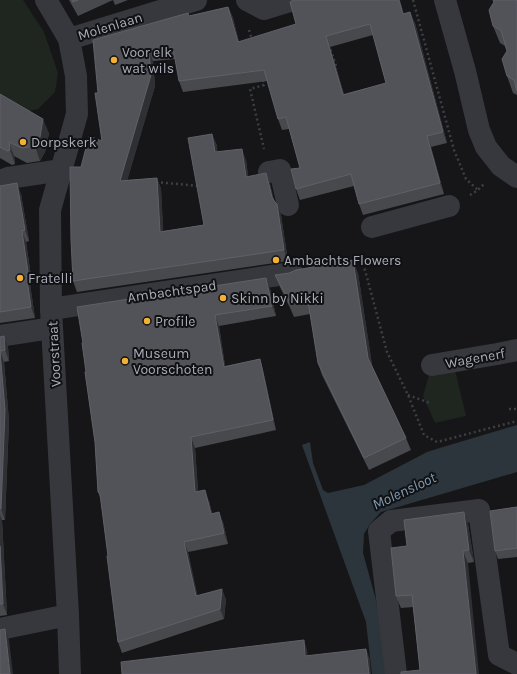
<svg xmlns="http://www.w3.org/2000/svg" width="517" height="674" font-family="Karla,sans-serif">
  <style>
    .green { fill: #1e261f }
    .water { fill: #2c353c }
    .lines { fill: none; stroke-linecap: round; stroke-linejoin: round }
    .path { stroke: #3d3f44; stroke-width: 2.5; stroke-dasharray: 2 3; stroke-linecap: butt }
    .minor { stroke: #37383d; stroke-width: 22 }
    .wall { fill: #47494d; fill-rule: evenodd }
    .shaded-wall { fill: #2f3033 }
    .building { fill: #525359; stroke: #5f6168; fill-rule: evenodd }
    .poi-dot { fill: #f2b134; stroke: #111113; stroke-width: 1.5 }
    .labels { text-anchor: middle; stroke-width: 4; stroke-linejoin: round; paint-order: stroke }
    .street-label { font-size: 14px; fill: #a8adb8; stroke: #111113 }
    .poi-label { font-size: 14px; fill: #a8adb8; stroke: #111113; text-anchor: start }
    .water-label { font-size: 15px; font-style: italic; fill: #7f9bb3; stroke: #111113 }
  </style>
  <rect width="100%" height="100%" fill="#161618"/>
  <g class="green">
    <path d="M0,0H23L44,32L58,73L55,92L38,109L28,111L0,102Z"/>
    <path d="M455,370L466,416L435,423L423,396L429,375Z"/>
  </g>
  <path class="water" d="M517,425V472L381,512L370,524L364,534L363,553L376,600L388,674H372L366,622L302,445L310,442L313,463L323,490L328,493L364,485L427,452L443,447Z"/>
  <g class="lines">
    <g class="path">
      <path d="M413,0L454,150L466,179L478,190"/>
      <path d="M249,30L252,40"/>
      <path d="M329,45L337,69"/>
      <path d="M263,80L264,85L250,89L264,149"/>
      <path d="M156,182L199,186"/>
      <path d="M470,195L478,190L485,183"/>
      <path d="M362,259L387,352L408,395L424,435L437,442L517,421"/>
      <path d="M408,395L430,403"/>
      <path d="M509,409H517"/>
    </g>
    <g class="minor">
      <path d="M46,0L69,39L76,76L77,114L50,210L51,309L68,615L70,674"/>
      <path d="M247,0L264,9L293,0"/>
      <path d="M445,0L465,71L479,130L486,147L501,166L517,177"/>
      <path d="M69,39L196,0"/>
      <path d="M269,172L280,170L288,205"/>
      <path d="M0,181L8,178L62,170"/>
      <path d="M372,227L449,206"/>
      <path d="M51,309L292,273"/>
      <path d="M0,336L52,328"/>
      <path d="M432,365L497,354L517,350"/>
      <path d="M0,629L68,615"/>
      <path d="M396,674L379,531L391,521L479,510L499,655L517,664"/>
    </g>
  </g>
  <g class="wall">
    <path d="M69,0H113L78,16Z"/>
    <path d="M113,0H128L115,5Z"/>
    <path d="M517,0V95L513,93L507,76V51L505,46L500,43L493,26Z"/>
    <path d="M228,7L233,18L239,42L404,14L415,23L447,143L431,147L444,194L363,215L359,204L354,186L300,200L296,189L300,168L289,129L282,130L278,119L267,81L183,92L179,81L175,59L153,61L155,86L127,180L157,178L161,189L163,231L204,225L212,134L217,146V152L246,160L248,176L270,184L274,202L281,215L288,261L77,292L73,281L81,167L102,141L98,93L189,16ZM373,35L386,83L344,94L330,47Z"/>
    <path d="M0,94L49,133L45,152L40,161L27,163L14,156L15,164L12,165L0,158Z"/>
    <path d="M0,186L21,194L29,241L26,242L32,283L30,284L35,318L0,323Z"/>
    <path d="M358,273L372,366L406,438L411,450L369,470L322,375L318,363L310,314L294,317L291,310L280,287L275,275Z"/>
    <path d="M270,289L276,316L219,326L225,366L260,359L263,370L276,430L195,448L198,492L209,501L212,513L223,522L228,544L188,552L197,595L226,599L224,619L122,653L118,642L108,556L101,500L98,492L95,442L85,372Z"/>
    <path d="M4,336L8,347L9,361L4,362L9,421L5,520H2L7,615L0,616V337Z"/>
    <path d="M517,507V557L498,559L495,551Z"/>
    <path d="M468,524L474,562L468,563L420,670L413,607L401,608L396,596L407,546Z"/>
  </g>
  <g class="shaded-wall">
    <path d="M399,0H400L407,25L403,14Z"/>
    <path d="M228,7L233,18L242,53L238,42Z"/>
    <path d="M410,12L415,23L447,143L443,132Z"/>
    <path d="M326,36L330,47L347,106L343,95Z"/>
    <path d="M149,50L153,61L155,86L124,192L120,181Z"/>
    <path d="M43,119L49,133L45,152L40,161L35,146Z"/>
    <path d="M212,134L217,146L219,163L215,152Z"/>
    <path d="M427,136L431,147L444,194L440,183Z"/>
    <path d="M9,142L14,156L15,164L10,150Z"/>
    <path d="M242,149L246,160L250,188L246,177Z"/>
    <path d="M266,173L270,184L276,208L272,197Z"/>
    <path d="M157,178L161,189L164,243L160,232Z"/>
    <path d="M17,183L21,194L29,241L25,230Z"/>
    <path d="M277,204L281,215L288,261L284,250Z"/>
    <path d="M22,231L26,242L32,283L28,272Z"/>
    <path d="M353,260L358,273L373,370L368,358Z"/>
    <path d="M26,273L30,284L35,318L31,307Z"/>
    <path d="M266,278L270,289L276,316L272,306Z"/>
    <path d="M215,315L219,326L227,377L224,367Z"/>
    <path d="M4,336L8,347L9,361L5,350Z"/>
    <path d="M0,351L4,362L9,421L5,520L1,509Z"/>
    <path d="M260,359L263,370L276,430L273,420Z"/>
    <path d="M191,437L195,448L199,503L195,492Z"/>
    <path d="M205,490L209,501L215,524L211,514Z"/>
    <path d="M219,512L223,522L228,544L224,533Z"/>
    <path d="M464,512L468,524L474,562L469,550Z"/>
    <path d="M0,515L2,520L7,615L3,604L0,546Z"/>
    <path d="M184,542L188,552L200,606L196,596Z"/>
    <path d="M463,551L468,563L479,674H476Z"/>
    <path d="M222,589L226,599L224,619L220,609Z"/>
    <path d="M5,629L9,640L13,674H10Z"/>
    <path d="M304,640L307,650L309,667L305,656Z"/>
    <path d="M366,649L370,659L371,674H369Z"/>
  </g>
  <g class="building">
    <path d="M72,0H78L73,2Z"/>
    <path d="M293,0H399L403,14L410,12L443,132L427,136L440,183L359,204L351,174L296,189L291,169L300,168L286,117L278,119L264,70L179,81L173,48L149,50L151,75L120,181L157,178L160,232L204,225L188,138L212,134L215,152L242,149L246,177L266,173L272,197L275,202L277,204L284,250L73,281L71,240L70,167H81L89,136L102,141L95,93H98L93,40L188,13L189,16L228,7L238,42L296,24L290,2ZM370,24L386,83L343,95L326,36Z"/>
    <path d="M493,0H517V91L514,80L507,76L502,59L507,51L501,30L493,26L489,10L494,2Z"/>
    <path d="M0,94L43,119L40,137L35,146L22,148L9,142L10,150L7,151L0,147Z"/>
    <path d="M17,183L25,230L22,231L28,272L26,273L31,307L0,312V186Z"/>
    <path d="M353,260L368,358L406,438L364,458L318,363L308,301L289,304V301L275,275L289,273L296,270Z"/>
    <path d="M266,278L272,306L215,315L224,367L260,359L273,420L191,437L195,492L205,490L211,514L219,512L224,533L184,542L196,596L222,589L220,609L118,642L107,556H108L100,494L98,492L95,442L85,372H86L82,343H83L77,307Z"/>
    <path d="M4,336L5,350L0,351L5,410L1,509H0V337Z"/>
    <path d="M517,507V548L495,551L490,511Z"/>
    <path d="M464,512L469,550L463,551L476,674H401V672L420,670L412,595L396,596L391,548L407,546L404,520Z"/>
    <path d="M0,546L3,604H0Z"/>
    <path d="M5,629L10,674H0V630Z"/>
    <path d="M304,640L305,656L366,649L369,674H122L121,662Z"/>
  </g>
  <g class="poi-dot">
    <circle cx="114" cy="60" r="4"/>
    <circle cx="23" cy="142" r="4"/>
    <circle cx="276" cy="260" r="4"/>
    <circle cx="20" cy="278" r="4"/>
    <circle cx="223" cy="298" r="4"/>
    <circle cx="147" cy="321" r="4"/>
    <circle cx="125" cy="361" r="4"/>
  </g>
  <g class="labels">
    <g class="street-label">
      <text transform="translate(110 26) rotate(-17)" y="5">Molenlaan</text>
      <text transform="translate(172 291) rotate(-8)" y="5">Ambachtspad</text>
      <text transform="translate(54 354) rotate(-93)" y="5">Voorstraat</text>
      <text transform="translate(475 358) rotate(-10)" y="5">Wagenerf</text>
    </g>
    <g class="poi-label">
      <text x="122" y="57">Voor elk<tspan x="122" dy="16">wat wils</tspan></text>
      <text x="31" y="147">Dorpskerk</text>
      <text x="284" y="265">Ambachts Flowers</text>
      <text x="28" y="283">Fratelli</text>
      <text x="231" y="303">Skinn by Nikki</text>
      <text x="155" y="326">Profile</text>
      <text x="133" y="358">Museum<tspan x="133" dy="16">Voorschoten</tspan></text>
    </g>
    <g class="water-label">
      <text transform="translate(404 491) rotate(-25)" y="5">Molensloot</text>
    </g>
  </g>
</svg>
